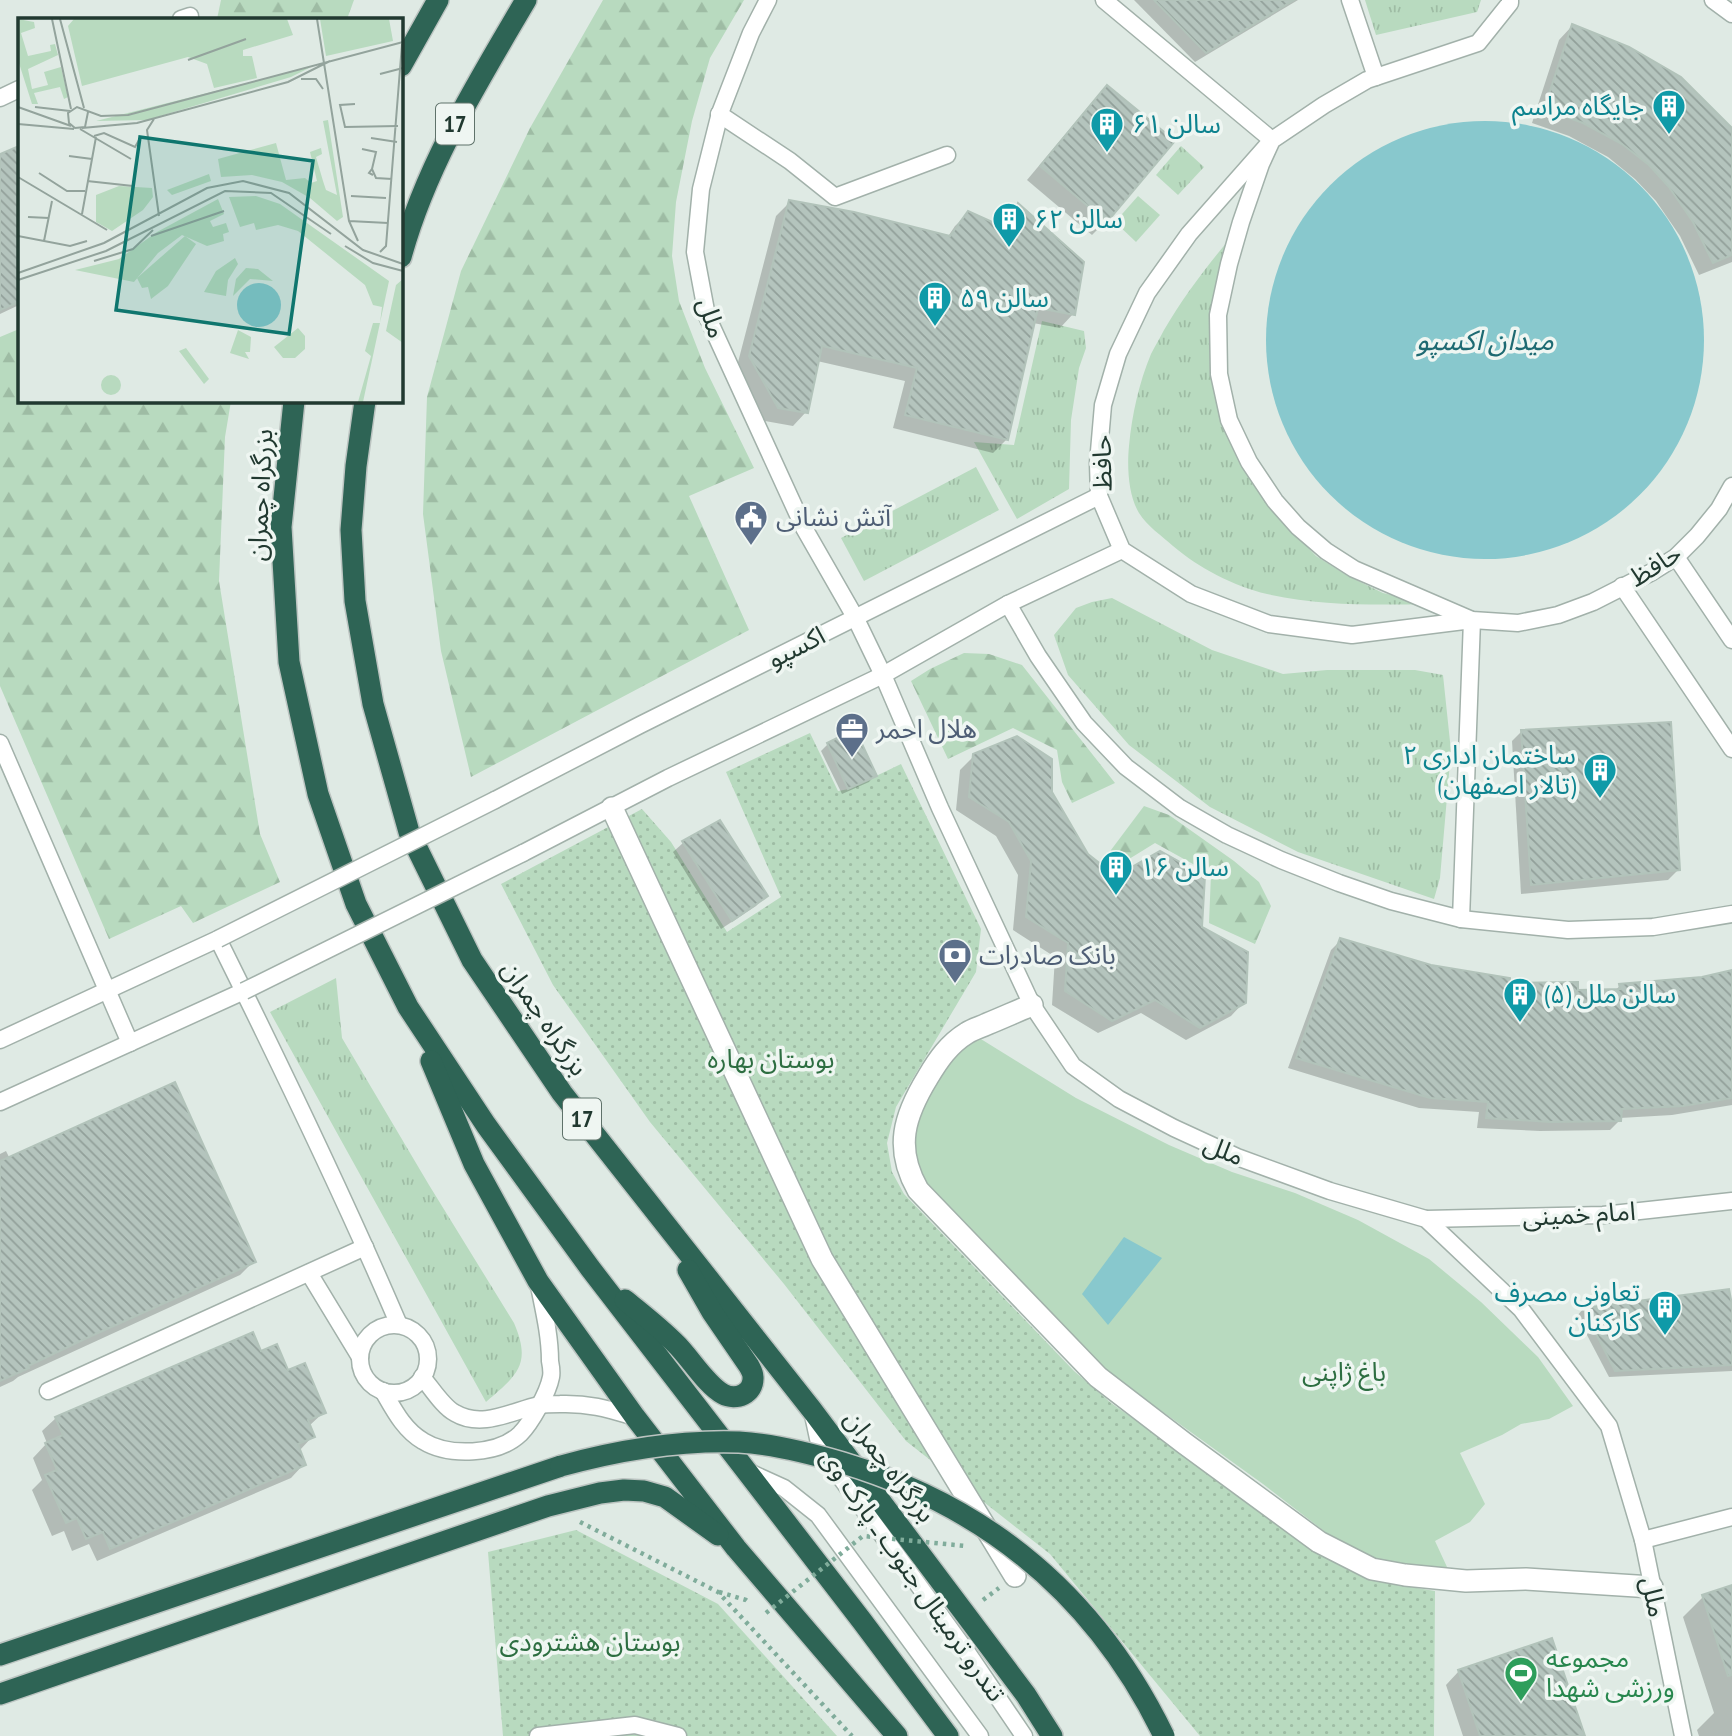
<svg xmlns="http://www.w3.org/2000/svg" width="1732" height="1736" font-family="'PT Sans Narrow','Noto Sans Arabic',sans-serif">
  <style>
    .grass { fill: url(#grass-tufts) }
    .forest { fill: url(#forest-firs) }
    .park { fill: url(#park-dots) }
    .garden { fill: #b8dabf }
    .water { fill: #88c8cd }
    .shadow { fill: #0003 }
    .building { fill: url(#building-back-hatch); stroke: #b2c3ba; stroke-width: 2 }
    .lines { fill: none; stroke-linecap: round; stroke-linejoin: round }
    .lane-casing { stroke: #a2b1aa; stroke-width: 19 }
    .street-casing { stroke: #a2b1aa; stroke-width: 24 }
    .highway-casing { stroke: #bcc4c1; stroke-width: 24 }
    .path { stroke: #80ac9b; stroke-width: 4.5; stroke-dasharray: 3.5 5; stroke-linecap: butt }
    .lane { stroke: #fff; stroke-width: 16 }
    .street { stroke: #fff; stroke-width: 21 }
    .highway { stroke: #2e6455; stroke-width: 21 }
    .lane-bridge-casing { stroke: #a2b1aa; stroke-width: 19; stroke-linecap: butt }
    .highway-bridge-casing { stroke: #bcc4c1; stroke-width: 24; stroke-linecap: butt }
    .path-bridge { stroke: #80ac9b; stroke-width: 4.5; stroke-dasharray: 3.5 5; stroke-linecap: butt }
    .lane-bridge { stroke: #fff; stroke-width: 16 }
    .highway-bridge { stroke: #2e6455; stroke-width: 21 }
    .labels { text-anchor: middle; stroke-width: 7; stroke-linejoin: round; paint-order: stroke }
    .shield { fill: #eff6f2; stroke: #5f726a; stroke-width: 2 }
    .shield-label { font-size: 24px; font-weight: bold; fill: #213930 }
    .culture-label { font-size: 26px; fill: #0d838f; stroke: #eff6f2; text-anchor: start }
    .street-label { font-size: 26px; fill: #213930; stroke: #eff6f2 }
    .service-label { font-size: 26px; fill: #4e5e75; stroke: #eff6f2; text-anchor: start }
    .park-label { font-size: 26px; fill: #2d6e41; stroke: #eff6f2 }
    .leisure-label { font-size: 26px; fill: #27864d; stroke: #eff6f2; text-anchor: start }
    .water-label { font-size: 28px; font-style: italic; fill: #1e6a72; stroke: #eff6f2 }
    .inset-road { fill: none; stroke: #93a39c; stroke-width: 2 }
    .view { fill: #0f766e; fill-opacity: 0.15; stroke: #0f766e; stroke-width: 3.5 }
    .inset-edge { fill: none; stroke: #213930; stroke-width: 3.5 }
  </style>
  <defs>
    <pattern id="grass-tufts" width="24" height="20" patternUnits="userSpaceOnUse" patternTransform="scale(1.75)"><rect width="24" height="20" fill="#b8dabf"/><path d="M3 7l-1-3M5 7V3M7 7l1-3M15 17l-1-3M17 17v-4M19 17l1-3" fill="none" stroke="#9ebca4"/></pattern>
    <pattern id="forest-firs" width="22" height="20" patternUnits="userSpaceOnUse" patternTransform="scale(1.75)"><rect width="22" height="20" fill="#b8dabf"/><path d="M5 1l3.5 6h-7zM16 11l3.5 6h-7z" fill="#9ebca4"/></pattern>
    <pattern id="park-dots" width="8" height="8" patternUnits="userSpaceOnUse" patternTransform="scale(1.75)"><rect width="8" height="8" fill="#b8dabf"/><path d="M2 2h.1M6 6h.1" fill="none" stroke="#9ebca4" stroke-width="1.8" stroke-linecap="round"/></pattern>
    <pattern id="building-back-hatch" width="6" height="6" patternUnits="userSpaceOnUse" patternTransform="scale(1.75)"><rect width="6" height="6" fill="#b4c4bd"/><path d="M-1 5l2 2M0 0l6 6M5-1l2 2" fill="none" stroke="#92a09a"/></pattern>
  </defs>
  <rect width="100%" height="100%" fill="#dfeae4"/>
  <g class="grass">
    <path d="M1365,0H1481L1477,12L1376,35Z"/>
    <path d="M1181,146L1204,167L1178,195L1156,175Z"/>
    <path d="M1138,196L1160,215L1136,242L1115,222Z"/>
    <path d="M1232,236L1211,351L1271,508L1316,556L1348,576L1383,593L1430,604C1375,605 1321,606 1267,594C1233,586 1199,568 1173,546C1162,536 1147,526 1139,513C1128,495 1127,466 1129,446C1132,414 1139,383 1151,354C1155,346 1160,338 1164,330C1184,296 1207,266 1232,236Z"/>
    <path d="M1042,321L1084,331L1086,348L1079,368L1071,420L1069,489L1017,519L974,442L1014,445Z"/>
    <path d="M976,467L999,510L864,581L841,538Z"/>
    <path d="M1112,598L1212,650L1283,674L1327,670H1415L1443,675L1451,751L1440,878L1434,899L1298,852L1210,807L1129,745L1068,675L1054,635L1076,608L1092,602Z"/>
    <path d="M336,978L342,1038L429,1185L514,1323C532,1365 517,1375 486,1402L270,1012Z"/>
  </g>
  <g class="forest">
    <path d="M221,0H354L347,19H217Z"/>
    <path d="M603,0H744L710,58L692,121L676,202L672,256L679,301L705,368L754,468L689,496L749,630L471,777L441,651L423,514L427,397L461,271L530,128Z"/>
    <path d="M19,329V401H231L225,437L219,581L260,834L280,882L193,923L181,906L109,939L0,686V337Z"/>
    <path d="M964,653L989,654L1022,665L1115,783L1072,803L1062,782L1057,750L1013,728L948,759L911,681L930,669Z"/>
    <path d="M1144,806L1169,815L1234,861L1259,882L1271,906L1255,944L1209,923L1211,874L1155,843L1121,864L1111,850Z"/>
  </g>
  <g class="park">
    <path d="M810,733L838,791L849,789L901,764L981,929L976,972L896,1107L887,1143L892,1172L904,1194L1074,1371L1111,1403L1235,1490L1314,1551L1374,1581L1435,1591L1434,1736H1200L1050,1554L906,1441L784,1284L650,1122L553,985L501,884L642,809L671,842L727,932L781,897L726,772Z"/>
    <path d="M576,1530L718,1604L837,1736H503L488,1552Z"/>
  </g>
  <path class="garden" d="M976,1036L1076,1098L1169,1145L1232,1172L1295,1193L1358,1220L1429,1259L1481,1302L1538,1357L1573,1406L1549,1419L1521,1424L1502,1435L1460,1453L1485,1504L1470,1522L1435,1541L1447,1567L1420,1580L1359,1558L1263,1484L1099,1366L922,1179L911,1161V1132L937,1070Z"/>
  <g class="water">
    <circle cx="1485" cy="340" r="219"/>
    <path d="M1124,1237L1162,1258L1108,1325L1082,1294Z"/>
  </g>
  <g class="shadow">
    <path d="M1134,0H1298L1195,62Z"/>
    <path d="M1572,26L1732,130V262L1699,275L1680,236L1656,201L1635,179L1608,157L1569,136L1532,123L1559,40Z"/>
    <path d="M1107,87L1172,141L1106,221L1092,235L1027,180L1094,100Z"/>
    <path d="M19,147V305L0,314V156Z"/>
    <path d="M790,202L947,238L955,226L969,213L1002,229L1005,218L1018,205L1073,314L1060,328L1033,323L1007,439L993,453L893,428L905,381L817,361L806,412L793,426L765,421L736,370L776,216Z"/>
    <path d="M1522,731L1678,870L1668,880L1521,894L1512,741Z"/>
    <path d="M854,732L875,775L869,782L842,794L821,751L828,744Z"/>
    <path d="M974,756L1050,793L1087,855L1116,879L1200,928L1244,1002L1231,1016L1186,1040L1141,1013L1098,1033L1052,1005L1055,957L1013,930L1018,875L996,836L956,810L960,770Z"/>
    <path d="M683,843L765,896L756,906L721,929L673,852Z"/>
    <path d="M1341,940L1430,966L1508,985L1577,992L1614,991L1620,986L1703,979L1732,971V1105L1672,1115L1620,1118V1120L1610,1130L1540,1131L1477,1128L1479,1112L1419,1108L1288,1068L1331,950Z"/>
    <path d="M6,1151L10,1159L254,1261L240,1275L18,1377L13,1381L0,1387V1154Z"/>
    <path d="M1728,1291L1732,1316V1371L1609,1377L1577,1316L1583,1309Z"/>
    <path d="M260,1353L287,1372L324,1412L309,1426L313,1436L300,1450L304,1464L291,1478L97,1561L89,1544L72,1551L64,1531L52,1536L32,1490L42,1480L33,1458L47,1443L42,1431L56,1418Z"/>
    <path d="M1732,1587V1736H1699L1697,1730L1714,1713L1683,1617L1703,1597Z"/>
    <path d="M1459,1671L1583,1736H1463L1446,1685Z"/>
  </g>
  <g class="building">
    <path d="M1154,0H1294L1206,53Z"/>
    <path d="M1572,24L1629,47L1681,77L1732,128V255L1713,263L1693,222L1669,187L1649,165L1622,144L1583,123L1544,109Z"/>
    <path d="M1107,85L1175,141L1107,222L1040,166Z"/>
    <path d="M19,146V302L0,310V154Z"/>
    <path d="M789,200L854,212L950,236L968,211L1010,230L1018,203L1084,262L1075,315L1038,308L1008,440L905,415L917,368L822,346L808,413L778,408L749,356Z"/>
    <path d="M1671,722L1680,870L1531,885L1521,730Z"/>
    <path d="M855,729L877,776L848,789L827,743Z"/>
    <path d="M1017,736L1052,759V792L1088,854L1116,876L1160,851L1205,876L1202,927L1248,952L1246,1003L1200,1028L1155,1000L1112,1021L1065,991L1068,943L1026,917L1031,861L1009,822L969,797L973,754Z"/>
    <path d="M720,820L768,896L732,921L682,841Z"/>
    <path d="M1340,938L1431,965L1510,978V983L1578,982V990L1620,989L1619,984L1702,977L1732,970V1098L1683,1106L1622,1109L1621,1121L1551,1122L1486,1118L1488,1102L1430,1098L1296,1058Z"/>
    <path d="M175,1082L256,1262L89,1337L28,1366L29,1368L0,1381V1161Z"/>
    <path d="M1729,1289L1732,1305V1365L1615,1371L1583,1308Z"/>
    <path d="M253,1332L261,1351L277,1344L288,1370L305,1363L326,1413L308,1420L315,1437L298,1444L306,1465L110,1549L103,1532L86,1539L77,1518L66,1523L45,1475L57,1470L45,1443L63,1435L55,1417Z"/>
    <path d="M1732,1585V1675L1728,1676L1702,1595Z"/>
    <path d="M1552,1638L1585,1736H1480L1458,1670Z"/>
  </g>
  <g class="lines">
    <defs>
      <g id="lane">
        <path d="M768,0L751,33L720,113L701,189L695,252L707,316L804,528L855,617L883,675L940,808L1032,1005L1073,1066L1119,1099L1174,1128L1237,1157L1330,1191L1426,1219L1521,1309L1609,1426L1643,1540L1683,1736"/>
        <path d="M1104,0L1272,140L1189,234L1147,293L1118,354L1103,405L1098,463L1099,496L1122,550L1191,594L1269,624L1352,635L1472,620L1461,919"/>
        <path d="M1350,0L1376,77"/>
        <path d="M1510,0V3L1478,43L1367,80L1324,105L1272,140L1261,164L1241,222L1229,264L1218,315L1219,374L1229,420L1249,462L1275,501L1298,527L1326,551L1354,569L1472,620L1518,623L1558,615L1593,602L1652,572L1676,557L1697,536L1719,509L1732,486"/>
        <path d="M1713,0L1732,14"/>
        <path d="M181,19L190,16"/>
        <path d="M0,98L19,89"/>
        <path d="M719,114L790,161L835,197L947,155"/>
        <path d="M1676,557L1732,640"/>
        <path d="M1622,586L1732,749"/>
        <path d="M1008,604L1038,656L1084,723L1126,767L1180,808L1227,835L1281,860L1339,883L1391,901L1461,919L1568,930L1653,927L1732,914"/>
        <path d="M0,743L130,1043"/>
        <path d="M495,800L640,725L1099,496"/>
        <path d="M523,853L668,778L883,675L1008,604L1122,550"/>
        <path d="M0,1040L218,939C281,1066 343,1194 399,1325"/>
        <path d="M0,1102L244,991"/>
        <path d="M1426,1219L1603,1215L1732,1201"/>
        <path d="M309,1273L360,1357"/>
        <circle cx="394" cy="1359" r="34"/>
        <path d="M422,1377C431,1387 443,1407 455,1413C482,1429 512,1411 539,1405C546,1404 553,1404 560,1404C589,1403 608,1409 635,1417"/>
        <path d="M48,1391L365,1247"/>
        <path d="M383,1391C394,1410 404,1430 423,1441C449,1457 498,1455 520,1434C531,1423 548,1393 551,1377C552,1372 551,1366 550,1361C550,1336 544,1311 539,1286"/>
        <path d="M813,1415L819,1443L838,1474L969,1655L1024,1736"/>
        <path d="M749,1472L784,1488L818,1515L980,1736"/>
        <path d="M1643,1540L1732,1517"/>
        <path d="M538,1736L635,1725L678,1736"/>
      </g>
      <g id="street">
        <path d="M612,808L822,1259L1015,1576"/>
        <path d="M1032,1005C1017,1011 1002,1018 987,1024C981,1027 973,1029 967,1033C949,1044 938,1060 928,1077C904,1116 894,1148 918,1190L1098,1377L1184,1443L1319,1542L1372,1569L1405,1575L1466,1581L1526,1579L1652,1587"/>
      </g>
      <g id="highway">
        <path d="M401,66L438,0"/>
        <path d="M401,257C426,165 478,82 526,0"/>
        <path d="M294,401L281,527L289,662L318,794L356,904L408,1007L486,1125L590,1268L862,1621L948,1736"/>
        <path d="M365,401L356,466L351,530L355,601L373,704L409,832L472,960L562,1093L812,1410L1026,1695L1052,1736"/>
        <path d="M431,1061L474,1164L538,1281L635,1417L736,1548L897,1736"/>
        <path d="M625,1300C642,1314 659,1327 675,1343C689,1356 706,1385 723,1394C736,1401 754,1394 753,1377C753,1373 751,1370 749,1366L712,1312L688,1270"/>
        <path d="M0,1655L561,1466"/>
        <path d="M0,1694L548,1506L600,1493L624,1490L644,1491L665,1497L718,1535"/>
      </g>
    </defs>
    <use href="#lane" class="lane-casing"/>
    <use href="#street" class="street-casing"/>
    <use href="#highway" class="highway-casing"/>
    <g class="path">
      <path d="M580,1522L718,1592L852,1736"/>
      <path d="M719,1592L746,1600L750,1603"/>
      <path d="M983,1600L999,1588"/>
    </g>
    <use href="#lane" class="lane"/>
    <use href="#street" class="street"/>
    <use href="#highway" class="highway"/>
    <defs>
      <g id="lane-bridge">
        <path d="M218,939L495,800"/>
        <path d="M244,991L523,853"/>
      </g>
      <path id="highway-bridge" d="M561,1466C619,1450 679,1440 739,1442C774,1444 809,1453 843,1463C989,1507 1097,1598 1164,1736"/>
    </defs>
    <use href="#lane-bridge" class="lane-bridge-casing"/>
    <use href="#highway-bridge" class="highway-bridge-casing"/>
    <path class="path-bridge" d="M766,1613L863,1536L966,1546"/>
    <use href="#lane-bridge" class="lane-bridge"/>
    <use href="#highway-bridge" class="highway-bridge"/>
  </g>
  <defs>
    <symbol id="building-pin" viewBox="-11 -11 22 30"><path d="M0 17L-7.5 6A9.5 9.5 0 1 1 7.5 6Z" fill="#0f9aa8" stroke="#eff6f2"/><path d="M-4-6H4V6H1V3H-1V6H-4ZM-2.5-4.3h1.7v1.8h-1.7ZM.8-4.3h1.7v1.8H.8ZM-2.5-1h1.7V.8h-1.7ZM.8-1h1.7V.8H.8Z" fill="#fff"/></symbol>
    <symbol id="civic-pin" viewBox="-11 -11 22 30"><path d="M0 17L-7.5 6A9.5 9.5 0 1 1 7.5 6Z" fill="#5c6f8a" stroke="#eff6f2"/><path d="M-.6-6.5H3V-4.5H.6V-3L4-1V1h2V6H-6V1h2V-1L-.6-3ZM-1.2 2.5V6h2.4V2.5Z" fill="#fff"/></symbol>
    <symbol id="office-pin" viewBox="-11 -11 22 30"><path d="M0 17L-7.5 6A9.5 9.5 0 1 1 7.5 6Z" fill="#5c6f8a" stroke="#eff6f2"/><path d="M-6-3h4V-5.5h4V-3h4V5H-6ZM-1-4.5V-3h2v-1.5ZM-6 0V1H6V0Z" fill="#fff"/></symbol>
    <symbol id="bank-pin" viewBox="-11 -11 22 30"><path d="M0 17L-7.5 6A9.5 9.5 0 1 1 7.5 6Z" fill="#5c6f8a" stroke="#eff6f2"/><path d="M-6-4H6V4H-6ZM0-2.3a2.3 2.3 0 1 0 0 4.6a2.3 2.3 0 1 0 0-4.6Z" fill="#fff"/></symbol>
    <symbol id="stadium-pin" viewBox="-11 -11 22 30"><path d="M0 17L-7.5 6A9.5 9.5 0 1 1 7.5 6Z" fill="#2e9e5b" stroke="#eff6f2"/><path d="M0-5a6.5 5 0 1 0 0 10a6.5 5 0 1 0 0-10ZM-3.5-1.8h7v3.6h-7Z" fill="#fff"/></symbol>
  </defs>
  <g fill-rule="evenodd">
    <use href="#building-pin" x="1650" y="87" width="38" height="52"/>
    <use href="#building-pin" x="1088" y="105" width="38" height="52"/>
    <use href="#building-pin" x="990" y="200" width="38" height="52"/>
    <use href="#building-pin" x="916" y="279" width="38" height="52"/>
    <use href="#civic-pin" x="732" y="498" width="38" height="52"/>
    <use href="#office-pin" x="833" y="710" width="38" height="52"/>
    <use href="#building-pin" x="1581" y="751" width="38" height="52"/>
    <use href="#building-pin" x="1097" y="848" width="38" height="52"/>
    <use href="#bank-pin" x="936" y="936" width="38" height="52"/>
    <use href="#building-pin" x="1501" y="975" width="38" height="52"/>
    <use href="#building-pin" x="1646" y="1288" width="38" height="52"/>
    <use href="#stadium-pin" x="1502" y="1654" width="38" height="52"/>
  </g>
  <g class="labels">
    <g class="shield">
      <rect x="436" y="103.5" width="38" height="41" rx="5"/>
      <rect x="563" y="1098.5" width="38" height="41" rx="5"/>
    </g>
    <g class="shield-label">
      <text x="455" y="132">17</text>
      <text x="582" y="1127">17</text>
    </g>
    <g class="culture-label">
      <text x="1644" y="115" text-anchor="end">جایگاه مراسم</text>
      <text x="1132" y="133">سالن ۶۱</text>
      <text x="1034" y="228">سالن ۶۲</text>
      <text x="960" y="307">سالن ۵۹</text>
      <text x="1576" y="764" text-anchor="end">ساختمان اداری ۲<tspan x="1576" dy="30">(تالار اصفهان)</tspan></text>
      <text x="1140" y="876">سالن ۱۶</text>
      <text x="1544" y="1003">(۵) سالن ملل</text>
      <text x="1640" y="1301" text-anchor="end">تعاونی مصرف<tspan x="1640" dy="30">کارکنان</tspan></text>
    </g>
    <g class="street-label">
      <text transform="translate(712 318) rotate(72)" y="9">ملل</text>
      <text transform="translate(1102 463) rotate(-91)" y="9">حافظ</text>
      <text transform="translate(260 495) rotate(-87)" y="9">بزرگراه چمران</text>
      <text transform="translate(1655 565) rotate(-32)" y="9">حافظ</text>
      <text transform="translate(796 647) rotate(-27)" y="9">اکسپو</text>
      <text transform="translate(545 1018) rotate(56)" y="9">بزرگراه چمران</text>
      <text transform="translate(1224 1150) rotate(23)" y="9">ملل</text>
      <text transform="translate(1579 1214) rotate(-3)" y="9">امام خمینی</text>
      <text transform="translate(890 1466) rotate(53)" y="9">بزرگراه چمران</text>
      <text transform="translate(913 1575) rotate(55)" y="9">تندرو ترمینال جنوب ـ پارک وی</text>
      <text transform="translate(1654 1597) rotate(78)" y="9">ملل</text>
    </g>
    <g class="service-label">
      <text x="776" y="526">آتش نشانی</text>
      <text x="876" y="738">هلال احمر</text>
      <text x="979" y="964">بانک صادرات</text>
    </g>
    <g class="park-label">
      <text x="771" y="1068">بوستان بهاره</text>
      <text x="1344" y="1381">باغ ژاپنی</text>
      <text x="590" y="1651">بوستان هشترودی</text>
    </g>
    <g class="leisure-label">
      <text x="1546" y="1667">مجموعه<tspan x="1546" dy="30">ورزشی شهدا</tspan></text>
    </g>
    <g class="water-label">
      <text x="1485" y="350">میدان اکسپو</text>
    </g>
  </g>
  <g transform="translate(18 18)">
    <rect width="385" height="385" fill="#dfeae4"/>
    <path d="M293,49L273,59L129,102L78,103ZM191,156L193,163L154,177L149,172ZM217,240L220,246L210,262L208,278L186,274L198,253ZM228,250L240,251L255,263L232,261L215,278L218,261ZM280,310L287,318V331L277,340H265L256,329ZM220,312L233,319L232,334H227L231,341L212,335ZM83 367a10 10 0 1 1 20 0a10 10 0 1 1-20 0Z" fill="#b8dabf"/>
    <path d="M310,102L325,199L319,203L292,180L264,164L234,157L203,159L200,141L258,125L268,162L287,160L293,165L299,163L292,134L303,130L304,136L298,139L305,163L308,172L319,177L305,103ZM238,178L262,186L371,263L345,384H340L353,338L347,333L355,305H362L364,289L355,287L347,267L280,213L260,207L238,212L236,205L222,209L211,179ZM385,261V325L368,313L378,267ZM168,330L191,361L186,366L161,333Z" fill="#b8dabf"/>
    <path d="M101,168L134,170L135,179L125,192L94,213L78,204V177ZM200,181L206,196L192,203L195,209L208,205L211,214L205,216L206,223L189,228L164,217L140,235L116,264L57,252L101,241L139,214Z" fill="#b8dabf"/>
    <path d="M0,1L16,4L17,10L3,15L10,38L33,33L32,27L37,26L40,37L10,51L14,71L30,67L26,54L43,49L50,79L46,81L42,69L16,75L20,86H14L0,42ZM56,1H269L275,17L225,32V38H234L239,60L196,70L189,46L170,39L64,68L50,8ZM302,1H371L375,23L308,38ZM167,218L178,226L150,268L133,281L130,269L124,270L119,260Z" fill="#b8dabf"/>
    <path d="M219 287a22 22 0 1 1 44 0a22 22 0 1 1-44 0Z" fill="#88c8cd"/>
    <path class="inset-road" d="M34,1L53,91M42,1L66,90M299,1L331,203L340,223M170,42L228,21M362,56L385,50M283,61H298L305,71M337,86L322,87L327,109L380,108M0,89L53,108M17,89L52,93M70,94L67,109L57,110L51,105L50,95L59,89L83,98L110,97L385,24M136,101L129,112L141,198M0,106L56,111M64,110L119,105L270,64L312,43M62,111L113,141M76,118L86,115L117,129L121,122M353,120L379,124M344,131L358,134L354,151M51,138L74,141M21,155L49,173H67M355,157L351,155L354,151L358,160L374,161M0,159L89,212M69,163L115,168M333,178L368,180M64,196L78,119M10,199L31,200M331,203L370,205M0,218L52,228L69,223M133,218L206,193M26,223L34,183M327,228L355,245L385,253M362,234L368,228L384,26M76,243L115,231L135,212M0,255L86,225L189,170L225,163L271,175L345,232L385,246M0,262L88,233L207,173L253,175L313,216"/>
    <path class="view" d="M122,119L295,143L271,316L98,292Z"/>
    <rect width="385" height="385" class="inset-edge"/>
  </g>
</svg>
